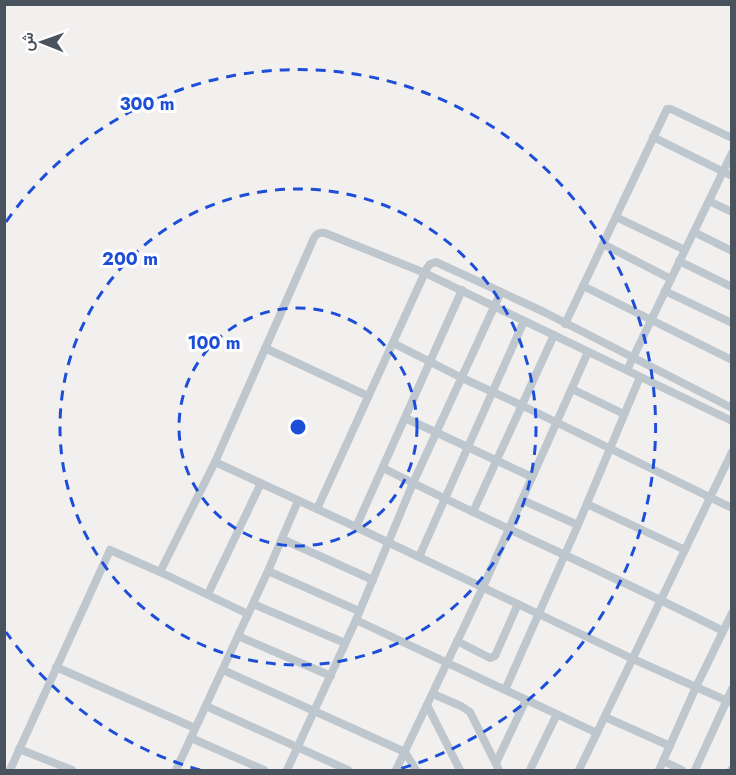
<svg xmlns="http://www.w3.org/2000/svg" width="736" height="775" font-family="Jost,Vazirmatn,sans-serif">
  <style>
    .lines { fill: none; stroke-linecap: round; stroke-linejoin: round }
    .minor { stroke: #bec7ce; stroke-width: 8 }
    .ring { fill: none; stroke: #1d4ed8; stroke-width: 3; stroke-dasharray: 10 8 }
    .centre { fill: #1d4ed8; stroke: #fff; stroke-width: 3 }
    .ring-label { font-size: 18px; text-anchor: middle; font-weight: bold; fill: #1d4ed8; stroke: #fff; stroke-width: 6; stroke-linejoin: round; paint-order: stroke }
  </style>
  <rect width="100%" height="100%" fill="#f2efef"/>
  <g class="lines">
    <g class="minor">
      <path d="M653,137L732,176"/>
      <path d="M709,201L732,212"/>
      <path d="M616,217L685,250"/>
      <path d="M694,232L732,251"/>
      <path d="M603,244L671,279"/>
      <path d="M679,261L732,287"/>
      <path d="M583,286L732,360"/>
      <path d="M665,291L732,323"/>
      <path d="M565,324L667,109H671L732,138"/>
      <path d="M393,343L460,377L521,405L732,508"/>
      <path d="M265,348L368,396"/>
      <path d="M627,370L732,153"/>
      <path d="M572,389L624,414"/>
      <path d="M405,418L532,477"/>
      <path d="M215,462L356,527L633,659L732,703"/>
      <path d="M383,468C495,525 611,574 723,631"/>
      <path d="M522,500L578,525"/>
      <path d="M587,504L685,550"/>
      <path d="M317,509L427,268L430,264L436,262L542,311L732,408"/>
      <path d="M473,512L554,335"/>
      <path d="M356,527L462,290"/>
      <path d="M282,539L373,580"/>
      <path d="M419,557L524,321"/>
      <path d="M268,571L359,611"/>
      <path d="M160,572L215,462L314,238C317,233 320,232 325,233L425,273L732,421"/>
      <path d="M208,594L261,483"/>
      <path d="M253,604L345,643"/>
      <path d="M356,620L597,733"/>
      <path d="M238,636L331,676"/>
      <path d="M457,641L490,658L495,656L518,604"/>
      <path d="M56,667L195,728"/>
      <path d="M223,670L405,752L416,770"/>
      <path d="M505,690L578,525L640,377"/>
      <path d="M433,694L461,706L470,712L499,770"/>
      <path d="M427,705L460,770"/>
      <path d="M206,706L348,770"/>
      <path d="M605,717L670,746"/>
      <path d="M191,738L264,770"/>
      <path d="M19,749L72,770"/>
      <path d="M663,761L682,770"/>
      <path d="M496,763L526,700"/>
      <path d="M10,770L110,550L160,572L248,614"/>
      <path d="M176,770L268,571L298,501"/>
      <path d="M287,770L356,620L413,483L501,292"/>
      <path d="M396,770L483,587L588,352"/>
      <path d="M530,770L557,714"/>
      <path d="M579,770L732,452"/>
      <path d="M659,770L696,687L732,613"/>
      <path d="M695,770L732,689"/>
      <path d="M731,770L732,769"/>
    </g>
  </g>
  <g class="ring">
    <circle cx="298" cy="427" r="119"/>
    <circle cx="298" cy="427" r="238"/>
    <path d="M200 770A357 357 0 0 1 6 632M6 222A357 357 0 1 1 396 770"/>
  </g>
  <circle cx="298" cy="427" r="9" class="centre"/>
  <g class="ring-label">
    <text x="147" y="110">300 m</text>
    <text x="130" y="265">200 m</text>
    <text x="214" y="349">100 m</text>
  </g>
  <rect width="736" height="775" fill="none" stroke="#48535d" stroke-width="12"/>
  <g transform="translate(42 42) rotate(271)" stroke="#ffffff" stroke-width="4.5" paint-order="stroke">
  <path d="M0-4.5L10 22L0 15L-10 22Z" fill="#48535d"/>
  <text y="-9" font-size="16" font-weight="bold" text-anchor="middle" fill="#48535d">ش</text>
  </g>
</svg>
